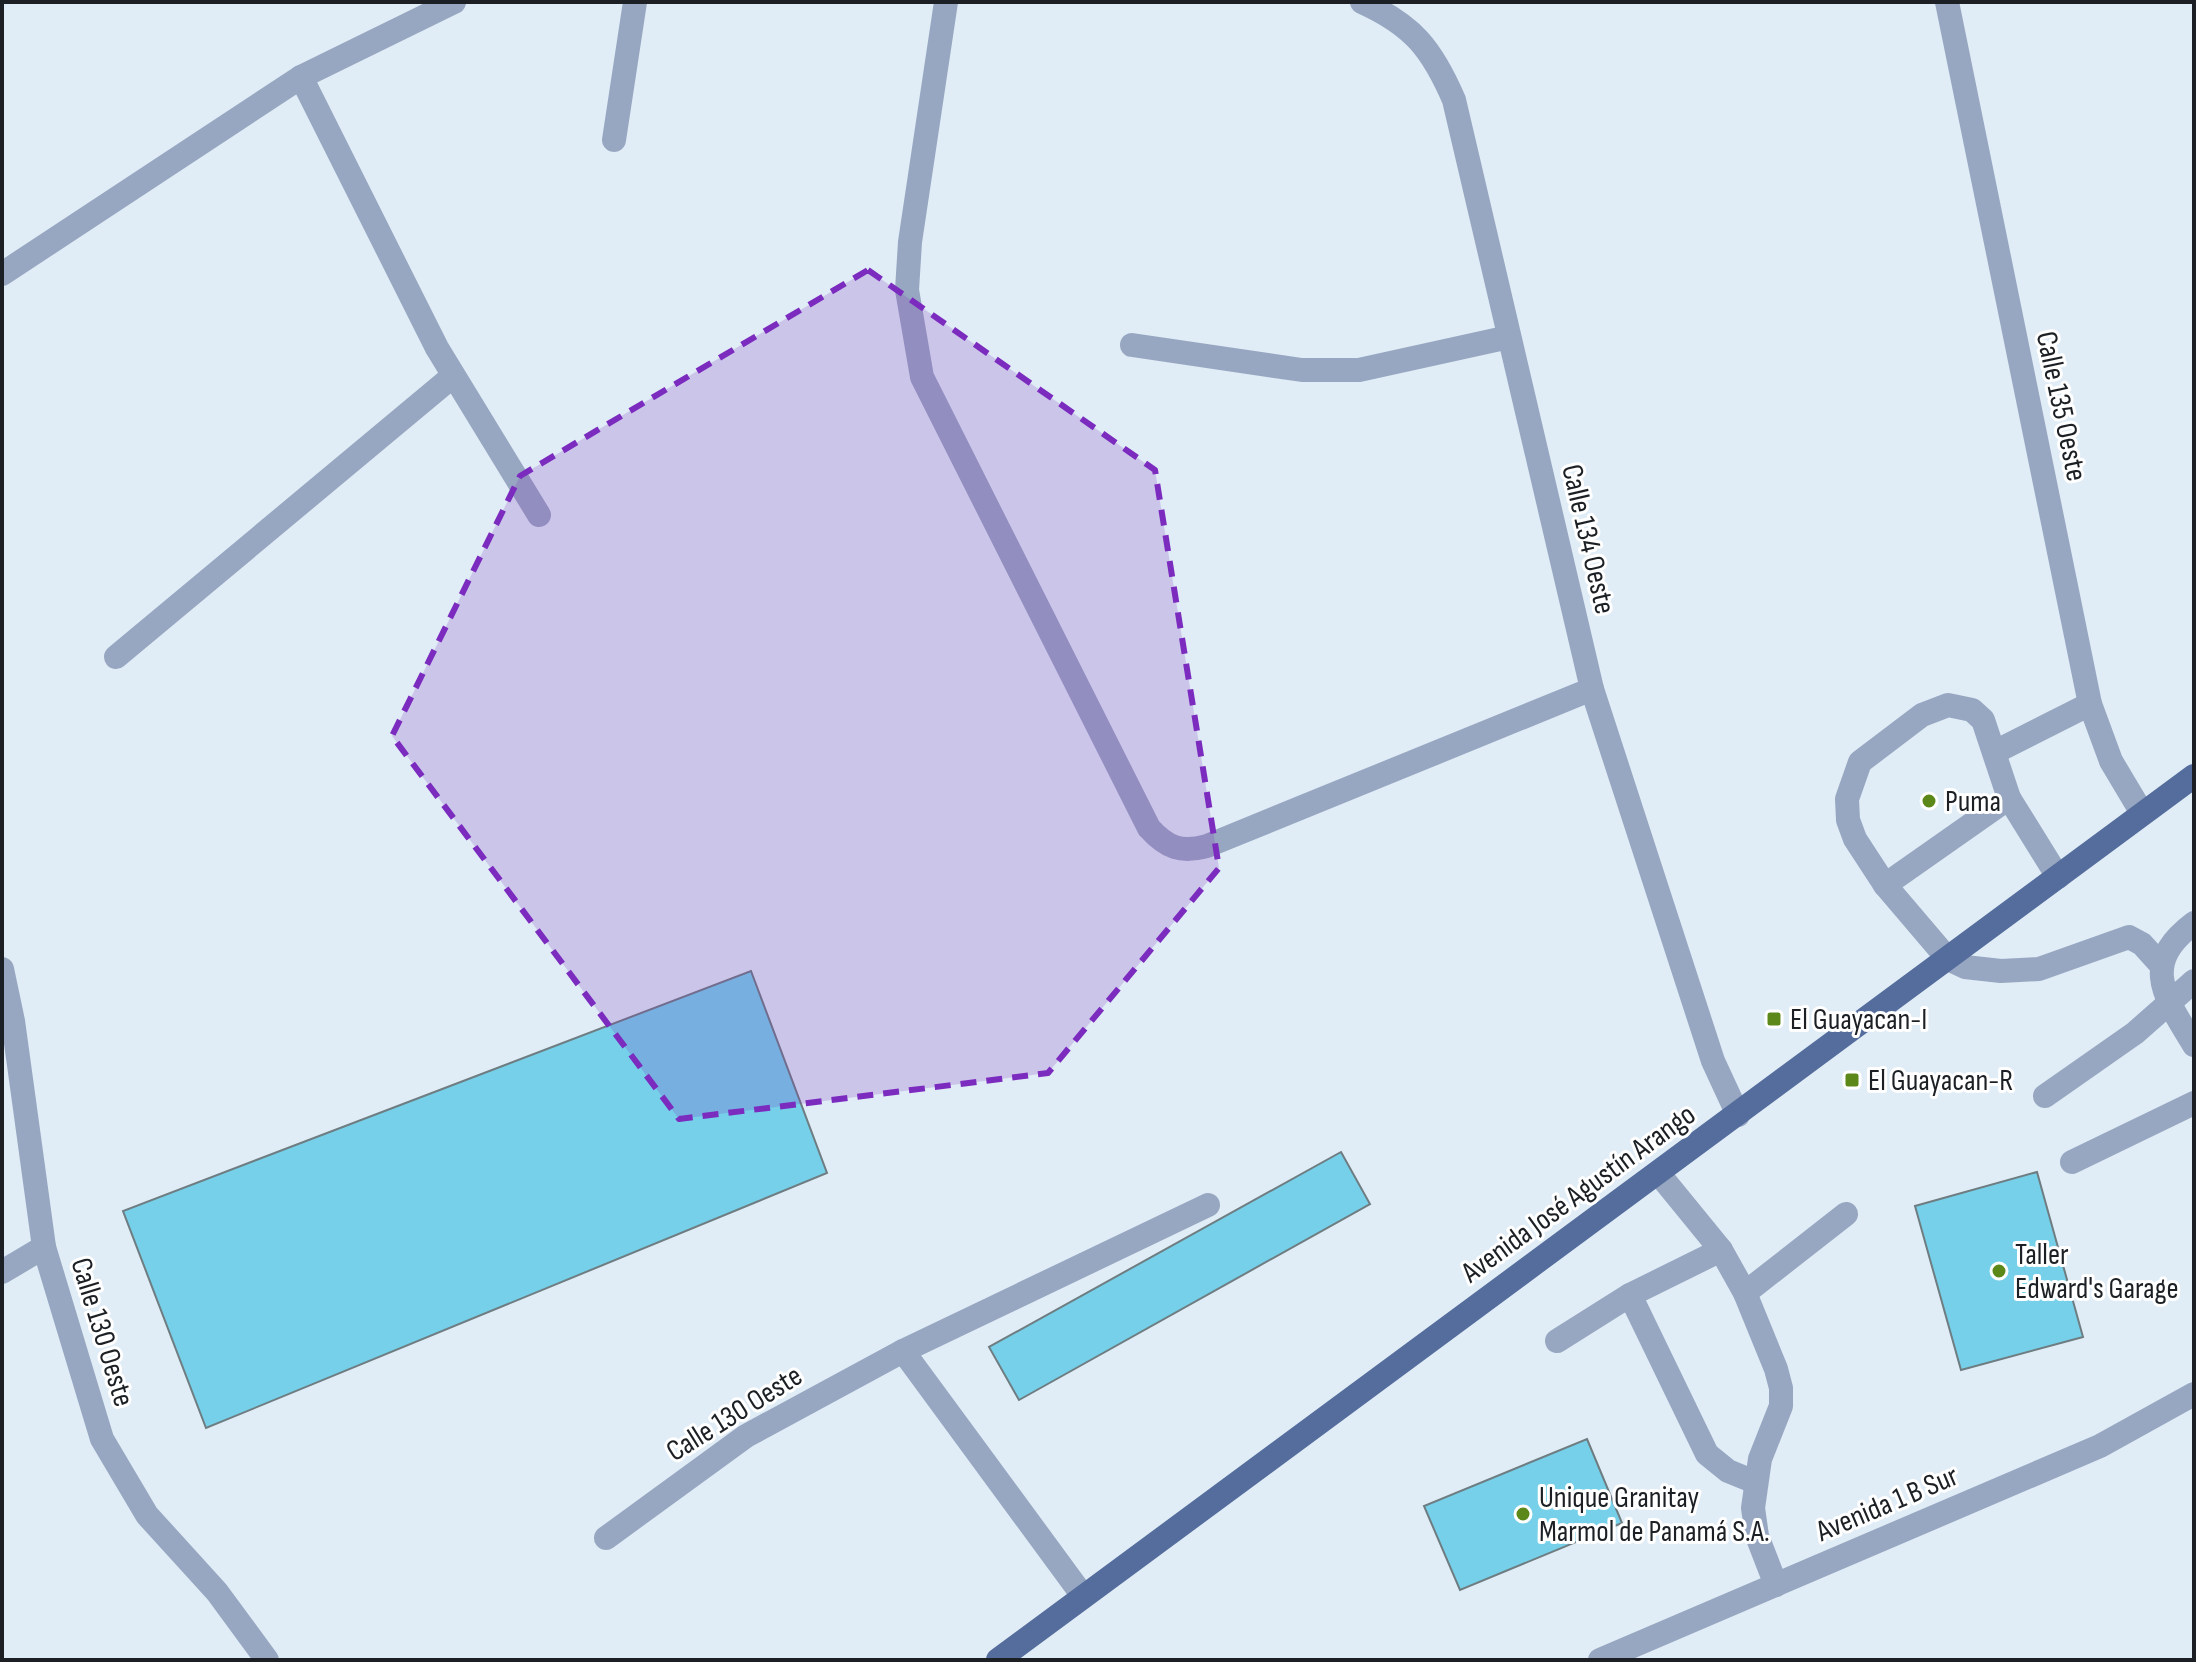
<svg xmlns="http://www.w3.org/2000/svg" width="2196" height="1662" font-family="'Sofia Sans Condensed',sans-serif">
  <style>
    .building { fill: #76d0e9; stroke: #6e7d81; stroke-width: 2 }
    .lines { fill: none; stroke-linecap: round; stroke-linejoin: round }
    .minor { stroke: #98a7c1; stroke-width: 24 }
    .major { stroke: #546d9c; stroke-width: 24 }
    .marked { fill: #7b2cbf; fill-opacity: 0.2; stroke: #7b2cbf; stroke-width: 6; stroke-dasharray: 16 10; stroke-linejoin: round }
    .poi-dot { fill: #5b8818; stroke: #fff; stroke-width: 3 }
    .labels { text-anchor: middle; stroke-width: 6; stroke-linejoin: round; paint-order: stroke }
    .street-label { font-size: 30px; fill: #1c2024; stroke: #fff }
    .poi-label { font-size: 30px; fill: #1c2024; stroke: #fff; text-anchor: start }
  </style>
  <rect width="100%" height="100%" fill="#e0ecf6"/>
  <g class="building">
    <path d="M751,971L827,1173L206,1428L123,1211Z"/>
    <path d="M1341,1152L1370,1204L1019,1400L989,1347Z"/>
    <path d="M2037,1172L2083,1337L1961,1370L1915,1206Z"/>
    <path d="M1587,1439L1622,1523L1460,1590L1424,1506Z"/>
  </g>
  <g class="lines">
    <g class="minor">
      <path d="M946,2L910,242L907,290L922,377L1149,828C1167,848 1181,853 1207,846L1592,689"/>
      <path d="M1362,2C1413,25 1432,49 1454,100L1592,689L1713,1061L1738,1115"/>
      <path d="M1947,2L2090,704L2111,761L2142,813"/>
      <path d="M301,77L437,348L539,515"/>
      <path d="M614,140L635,2"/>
      <path d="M2,274L301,77L454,2"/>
      <path d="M1132,345L1302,370H1359L1509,337"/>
      <path d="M116,657L453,376"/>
      <path d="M1995,752L2090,704"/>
      <path d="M2058,877L2009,798L1983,720L1972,710L1948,705L1922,715L1860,762L1847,799L1848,820L1855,839L1885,885L1948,959L1965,967L2001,971L2039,969L2129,937L2142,944L2161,965"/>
      <path d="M1885,885L2009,798"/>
      <path d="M2194,923C2139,964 2165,997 2194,1045"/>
      <path d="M2,969L13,1021L44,1247L102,1439L147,1515L217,1592L267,1660"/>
      <path d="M2045,1096L2135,1033L2194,981"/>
      <path d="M2072,1162L2194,1103"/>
      <path d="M1659,1174L1721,1250L1745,1293L1776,1369L1781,1388V1406L1760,1459L1753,1508L1757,1536L1776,1585"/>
      <path d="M2,1272L44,1247"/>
      <path d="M1745,1293L1846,1214"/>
      <path d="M1630,1295L1707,1454L1728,1471L1755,1482"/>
      <path d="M1557,1341L1630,1295L1721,1250"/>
      <path d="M903,1351L1083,1596"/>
      <path d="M606,1538L746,1436L903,1351L1208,1205"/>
      <path d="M1600,1660L2100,1446L2194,1394"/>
    </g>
    <path class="major" d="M998,1660L2194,776"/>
  </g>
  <path class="marked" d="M868,270L1155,470L1219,868L1048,1073L679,1119L392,736L520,476Z"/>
  <g class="poi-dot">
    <circle cx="1929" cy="801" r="8"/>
    <rect x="1766" y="1011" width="16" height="16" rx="4"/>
    <rect x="1844" y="1072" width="16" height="16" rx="4"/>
    <circle cx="1999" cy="1271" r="8"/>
    <circle cx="1523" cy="1514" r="8"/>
  </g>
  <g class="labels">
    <g class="street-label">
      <text transform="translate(2062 406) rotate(78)" y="10">Calle 135 Oeste</text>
      <text transform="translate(1589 539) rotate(77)" y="10">Calle 134 Oeste</text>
      <text transform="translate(1578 1193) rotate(-36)" y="10">Avenida José Agustín Arango</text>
      <text transform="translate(103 1332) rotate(73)" y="10">Calle 130 Oeste</text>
      <text transform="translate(734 1413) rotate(-32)" y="10">Calle 130 Oeste</text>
      <text transform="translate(1887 1503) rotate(-23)" y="10">Avenida 1 B Sur</text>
    </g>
    <g class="poi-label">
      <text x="1945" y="811">Puma</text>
      <text x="1790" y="1029">El Guayacan-I</text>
      <text x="1868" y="1090">El Guayacan-R</text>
      <text x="2015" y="1264">Taller<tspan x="2015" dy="34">Edward's Garage</tspan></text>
      <text x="1539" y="1507">Unique Granitay<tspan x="1539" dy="34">Marmol de Panamá S.A.</tspan></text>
    </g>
  </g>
  <rect width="2196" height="1662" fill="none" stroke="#1c2024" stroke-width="8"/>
</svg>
